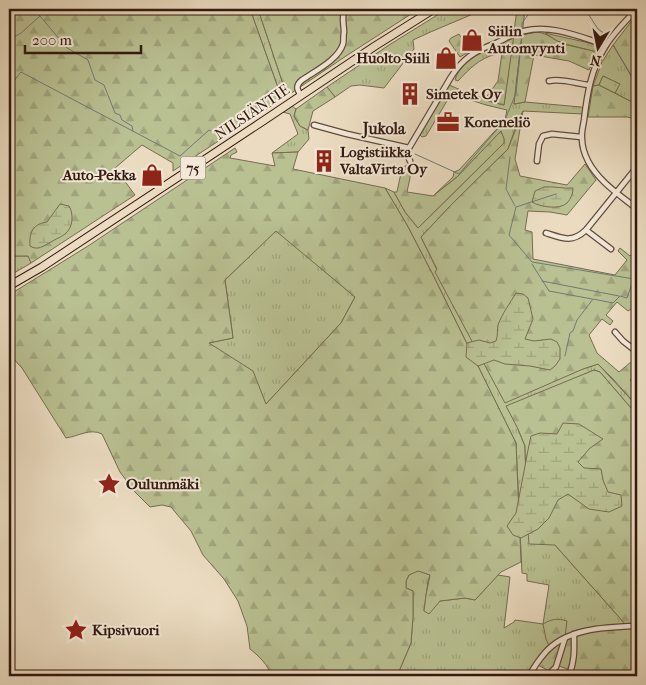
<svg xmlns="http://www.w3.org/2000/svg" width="646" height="685" font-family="'IM FELL French Canon',serif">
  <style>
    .grass { fill: url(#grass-tufts); stroke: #766c50 }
    .forest { fill: url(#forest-firs); stroke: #766c50; fill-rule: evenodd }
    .wetland { fill: url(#wetland-marsh); stroke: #766c50 }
    .park { fill: url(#park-crowns); stroke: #766c50 }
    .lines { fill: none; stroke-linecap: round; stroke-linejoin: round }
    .stream { stroke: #717a75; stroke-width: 1 }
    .street-casing { stroke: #614a3c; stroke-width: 7 }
    .primary-casing { stroke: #33190f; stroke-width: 9 }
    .street { stroke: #f2e8d7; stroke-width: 4.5 }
    .primary { stroke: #ebdcc1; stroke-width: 7 }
    .labels { text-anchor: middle; stroke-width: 4; stroke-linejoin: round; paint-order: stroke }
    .shield { fill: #f2e8d7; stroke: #6c574b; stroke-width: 1 }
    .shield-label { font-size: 14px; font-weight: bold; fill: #33190f }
    .poi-label { font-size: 15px; font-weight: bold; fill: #33190f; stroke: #f2e8d7; text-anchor: start }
    .street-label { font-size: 15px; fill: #33190f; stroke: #f2e8d7 }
    .neighbourhood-label { font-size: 16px; font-weight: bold; fill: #33190f; stroke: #f2e8d7 }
  </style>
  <defs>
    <pattern id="grass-tufts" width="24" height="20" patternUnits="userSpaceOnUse" patternTransform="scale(1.25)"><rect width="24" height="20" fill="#b9c092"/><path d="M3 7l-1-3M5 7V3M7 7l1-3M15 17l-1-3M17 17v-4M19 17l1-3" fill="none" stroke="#a0a47d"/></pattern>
    <pattern id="forest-firs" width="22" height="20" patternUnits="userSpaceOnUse" patternTransform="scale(1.25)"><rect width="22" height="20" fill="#b9c092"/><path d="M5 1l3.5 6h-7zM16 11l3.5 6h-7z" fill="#a0a47d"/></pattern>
    <pattern id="wetland-marsh" width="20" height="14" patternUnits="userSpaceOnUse" patternTransform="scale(1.25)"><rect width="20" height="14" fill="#b9c092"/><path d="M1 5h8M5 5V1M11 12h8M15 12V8" fill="none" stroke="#a0a47d"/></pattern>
    <pattern id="park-crowns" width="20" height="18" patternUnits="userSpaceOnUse" patternTransform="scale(1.25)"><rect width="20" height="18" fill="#b9c092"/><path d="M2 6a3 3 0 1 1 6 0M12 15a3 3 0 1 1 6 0" fill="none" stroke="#a0a47d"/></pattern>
  </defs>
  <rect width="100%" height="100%" fill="#ebdcc1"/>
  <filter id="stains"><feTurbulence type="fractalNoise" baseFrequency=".004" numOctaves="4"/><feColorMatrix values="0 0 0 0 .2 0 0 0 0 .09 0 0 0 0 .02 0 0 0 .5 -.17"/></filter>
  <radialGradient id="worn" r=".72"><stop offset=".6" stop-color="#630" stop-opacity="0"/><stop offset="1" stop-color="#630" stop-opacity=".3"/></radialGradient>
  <g class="grass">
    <path d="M250,9H258L287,96L282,99Z"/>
    <path d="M447,9H484C460,20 436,29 413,40L414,49L384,88L360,85L351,86L335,97L327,87L389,45Z"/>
    <path d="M517,9H525L514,104L525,102L581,107L584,108L583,114L523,111L516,126L508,149L452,204L421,237L437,270L583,369L598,364L637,406V415L600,372L594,370L565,383L518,429L525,446L527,519L555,545L627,626L550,648L529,676H397L411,643L413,617V591L406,588V581L409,575L418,570L430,575L428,581L424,611L440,601L465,598L475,600L498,575L510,577L504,628L514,622L515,620L543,624L549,585L527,581V574L522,573L516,443L432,273L407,225L385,188L394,192L405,212L418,228L504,143V139L501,132L457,177L433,196L453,177L454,172L459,170L505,120L507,110L486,105L455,95L450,96L426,136L422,137L420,135L449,85L461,90L485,99L488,101L504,105Z"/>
    <path d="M545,33L598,45L599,48L597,52L569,45L557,41Z"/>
    <path d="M613,45L637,85V100L630,101L615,93L619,84L603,76L599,85L593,86L602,62Z"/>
    <path d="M497,46L496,54C479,59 470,68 458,81L455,80C460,62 481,52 497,46Z"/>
    <path d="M289,104L296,109L294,116L300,126L308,130L309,139L298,152L272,153L298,134L290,114L279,111Z"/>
    <path d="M276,230L355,297L341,323L266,404L208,343L233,338L225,280Z"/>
    <path d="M12,256H29L31,263L14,273L9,270V257Z"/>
  </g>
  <g class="forest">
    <path d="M9,9H250L282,99L173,171V163L142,145L115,168L135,195L31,263L28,256H12L9,257Z"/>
    <path d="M258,9H388L397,14L405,9H419L349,54L287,96Z"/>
    <path d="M637,14V85L613,45Z"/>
    <path d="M537,32C550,34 551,39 562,43C573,47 586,49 597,52L589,70L569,61L534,55L525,102L514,104L522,35Z"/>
    <path d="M459,34L470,51L460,57L449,41L451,38Z"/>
    <path d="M514,35L504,105L488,101L485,99L498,81L504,39Z"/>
    <path d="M599,85L630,101L637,100V119L627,117H588L593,86Z"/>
    <path d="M327,87L335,97L313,111L308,130L300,126L294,116L296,109Z"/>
    <path d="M523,111L515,159L520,176L567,185L585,164L596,180L567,215L550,212L528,211L525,230L532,232L533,259L615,275L627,260L618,251L620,248L630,256L637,248V305L628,311L617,302L606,315L613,321L610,325L602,319L589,335L597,353L619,372L637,357V372L630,380L637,386V406L614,380L598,364L583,369L505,403L435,272L437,269L421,237L452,204L508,149Z"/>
    <path d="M501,131L504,139V143L418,228L405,212L394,192H397L402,168L407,165L410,166V178L407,192L433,196L457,177Z"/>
    <path d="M235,148L237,152L231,155L230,158L275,166L272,153L298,152L293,169L385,188L407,225L432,273L516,443L521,562L501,572L475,600L465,598L440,601L429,614L424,611L426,595L430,575L418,571L409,575L406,581V588L413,591V617L411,643L397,676H272C267,664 260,657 250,649L247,626L238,601L224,579L203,555L191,531L171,507L162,505L150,507L135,492L120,472L102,434C90,428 79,436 66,438L22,368L9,354V295L88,246ZM276,231L355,297L341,323L266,404L253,371L209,343L233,338L225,280Z"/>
    <path d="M594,370L600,372L637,415V676H575L576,672L559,666L556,676H550L551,672L536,664L550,648L546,639L543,624C552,619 557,618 567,621L565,637L578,633L626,625L555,545L529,544L527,519L525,446L518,429L506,406Z"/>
  </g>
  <g class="wetland">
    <path d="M544,187C554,186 563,189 573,188C573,193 571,199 567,203C560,210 540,207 532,202L535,191Z"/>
    <path d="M60,204L69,206C74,214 73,228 65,234C60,238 55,239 51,242C43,246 38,251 30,246C29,232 33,224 47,222Z"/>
    <path d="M516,293L523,294L528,298L533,319L525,339L534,341L551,339L557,342L560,348V359L555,366L550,370L530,366L505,364L494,360L478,366L466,357L467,343L479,340L490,343L496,341C498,335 497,330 498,325C502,314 510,303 516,293Z"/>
    <path d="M563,423L579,424L603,439L590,448L578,462L584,468L601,469L603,480L608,492L621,495L622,506L609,512L589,509L568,494L558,500L549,518L538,529L521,538L513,535L507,526L516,513L529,445L531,436L540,433L557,434Z"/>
  </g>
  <path class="park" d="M603,76L620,84L615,93L599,85Z"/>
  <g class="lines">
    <g class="stream">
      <path d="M34,9L40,16"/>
      <path d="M585,9L598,29L609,37"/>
      <path d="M522,28V23L531,11V9"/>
      <path d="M9,40L21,33L40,16L67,48L88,60L95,80L104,85L115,113L120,115L122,120L132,126L133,131"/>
      <path d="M614,46L631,76L637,81"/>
      <path d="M9,87L21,72L180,156L209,130L219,134"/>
      <path d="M415,154L459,174L505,120L516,93L522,35"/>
      <path d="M510,157L506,189L515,206"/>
      <path d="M556,194L516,207L509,235L532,262L634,279"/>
      <path d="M532,264L549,291L592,299"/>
      <path d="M542,281L619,296"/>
      <path d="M565,356L570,333L573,331L577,320L593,299L613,303L620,296L627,298L637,269"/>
    </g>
    <defs>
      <g id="street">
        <path d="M637,9C626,21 613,33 605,47C591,69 587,95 584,120C583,127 581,133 582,139C582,147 585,155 588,161C599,182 620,195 637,209"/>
        <path d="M549,81C562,78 577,84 589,85"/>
        <path d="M301,96C297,89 295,86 302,80C315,71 338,60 343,44C344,40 343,36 344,32C344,24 341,17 345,9"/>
        <path d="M314,125L347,134L409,148"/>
        <path d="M410,161L407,154L409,148L451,77C463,58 475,51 496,43C505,39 514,33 524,31C551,24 580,37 606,45"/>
        <path d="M537,161L539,144L543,136L552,134L581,137"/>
        <path d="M586,230L611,249"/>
        <path d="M546,233C564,239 572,243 586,230L637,167"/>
        <path d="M615,332L623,341L637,352"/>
        <path d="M570,673C575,657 574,651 574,634"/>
        <path d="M529,676C533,669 538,661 544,654C565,628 606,627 637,626"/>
        <path d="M547,676L556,667L565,638"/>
      </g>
      <path id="primary" d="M9,286L42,267L263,121L375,46L434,9"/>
    </defs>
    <use href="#street" class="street-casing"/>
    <use href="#primary" class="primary-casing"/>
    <use href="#street" class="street"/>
    <use href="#primary" class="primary"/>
  </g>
  <defs>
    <symbol id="shop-bare" viewBox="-9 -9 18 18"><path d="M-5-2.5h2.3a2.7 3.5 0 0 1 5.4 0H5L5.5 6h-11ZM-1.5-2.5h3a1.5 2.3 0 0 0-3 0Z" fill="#8f2418" stroke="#f2e8d7" stroke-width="2.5" paint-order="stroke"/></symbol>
    <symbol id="building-bare" viewBox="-9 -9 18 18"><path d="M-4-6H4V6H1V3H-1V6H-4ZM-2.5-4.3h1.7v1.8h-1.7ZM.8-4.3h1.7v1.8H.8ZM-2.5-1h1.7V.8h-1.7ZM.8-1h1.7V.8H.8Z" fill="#8f2418" stroke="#f2e8d7" stroke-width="2.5" paint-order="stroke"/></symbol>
    <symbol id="office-bare" viewBox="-9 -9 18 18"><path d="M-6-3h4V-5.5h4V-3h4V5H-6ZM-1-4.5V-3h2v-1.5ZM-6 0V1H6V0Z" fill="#8f2418" stroke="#f2e8d7" stroke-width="2.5" paint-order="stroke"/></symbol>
    <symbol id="sight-bare" viewBox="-9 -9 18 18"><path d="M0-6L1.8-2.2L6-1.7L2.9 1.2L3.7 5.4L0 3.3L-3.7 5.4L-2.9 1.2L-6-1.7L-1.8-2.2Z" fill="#8f2418" stroke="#f2e8d7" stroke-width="2.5" paint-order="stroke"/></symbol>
  </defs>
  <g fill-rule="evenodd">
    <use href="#shop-bare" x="456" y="24" width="32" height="32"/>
    <use href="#shop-bare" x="430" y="42" width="32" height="32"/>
    <use href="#building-bare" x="394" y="78" width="32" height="32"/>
    <use href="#office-bare" x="432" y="106" width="32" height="32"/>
    <use href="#building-bare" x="308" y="145" width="32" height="32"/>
    <use href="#shop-bare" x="136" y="159" width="32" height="32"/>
    <use href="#sight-bare" x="93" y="468" width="32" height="32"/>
    <use href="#sight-bare" x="60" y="614" width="32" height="32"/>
  </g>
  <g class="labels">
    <rect class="shield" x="180.5" y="156.5" width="25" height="23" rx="4"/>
    <g class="shield-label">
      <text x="193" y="173">75</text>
    </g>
    <g class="poi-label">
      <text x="488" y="36">Siilin<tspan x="488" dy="17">Automyynti</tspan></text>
      <text x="430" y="63" text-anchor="end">Huolto-Siili</text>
      <text x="426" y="99">Simetek Oy</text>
      <text x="464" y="127">Koneneliö</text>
      <text x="340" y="157">Logistiikka<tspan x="340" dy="17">ValtaVirta Oy</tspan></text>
      <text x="136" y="180" text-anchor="end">Auto-Pekka</text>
      <text x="126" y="489">Oulunmäki</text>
      <text x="92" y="635">Kipsivuori</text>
    </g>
    <g class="street-label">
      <text transform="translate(252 112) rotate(-34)" y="5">NILSIÄNTIE</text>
    </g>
    <g class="neighbourhood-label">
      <text x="384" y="134">Jukola</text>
    </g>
  </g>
  <rect width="646" height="685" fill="none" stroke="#ebdcc1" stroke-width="30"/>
  <rect x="10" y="10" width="626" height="665" fill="none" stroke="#33190f" stroke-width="2.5"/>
  <rect x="15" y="15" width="616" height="655" fill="none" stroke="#33190f"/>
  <g transform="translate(598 48) rotate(190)" stroke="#f2e8d7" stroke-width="4" paint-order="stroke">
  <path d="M0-4L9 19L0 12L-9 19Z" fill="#33190f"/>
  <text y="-8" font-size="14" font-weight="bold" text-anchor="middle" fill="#33190f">N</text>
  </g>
  <path d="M25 45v8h116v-8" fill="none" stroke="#33190f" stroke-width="2.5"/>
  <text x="32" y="45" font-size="15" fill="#33190f" stroke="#f2e8d7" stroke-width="4" paint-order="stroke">200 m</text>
  <rect width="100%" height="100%" filter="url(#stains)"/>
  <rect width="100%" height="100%" fill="url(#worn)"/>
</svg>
